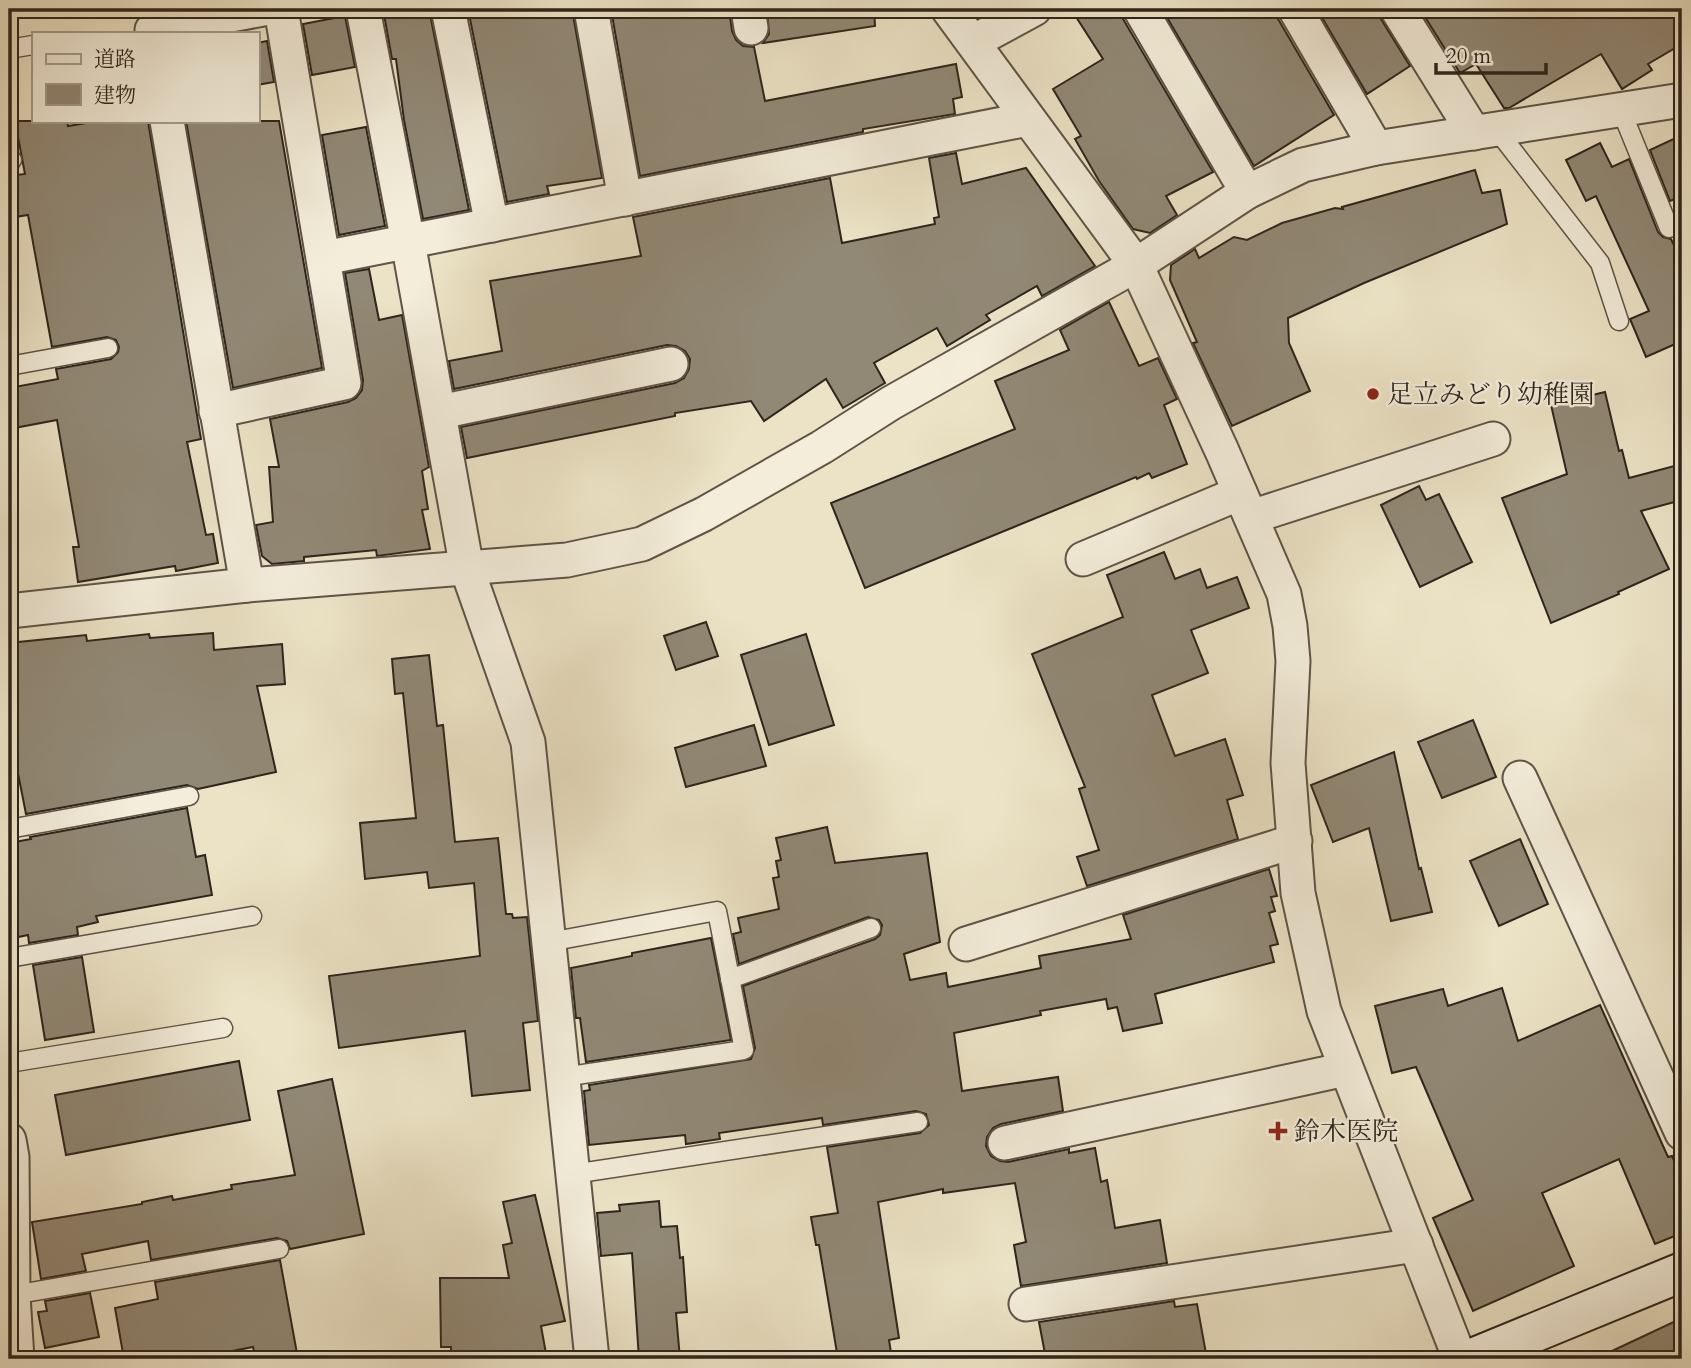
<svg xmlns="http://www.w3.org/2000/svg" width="1691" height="1368" font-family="Cardo,'Noto Serif JP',serif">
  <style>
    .building { fill: #918875; stroke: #2e251d; stroke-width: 2 }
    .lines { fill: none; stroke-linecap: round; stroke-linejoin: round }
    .lane-casing { stroke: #5e5447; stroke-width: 21 }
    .street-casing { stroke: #5e5447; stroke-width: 37 }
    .secondary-casing { stroke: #2e251d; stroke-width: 42 }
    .lane { stroke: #f3edda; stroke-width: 18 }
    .street { stroke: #f3edda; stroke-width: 33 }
    .secondary { stroke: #f3edda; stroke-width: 38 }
    .poi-dot { fill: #8f2418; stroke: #f3edda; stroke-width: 2.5 }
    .labels { text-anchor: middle; stroke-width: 5; stroke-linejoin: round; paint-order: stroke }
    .poi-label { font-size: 26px; fill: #2e251d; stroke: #f3edda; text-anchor: start }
  </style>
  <rect width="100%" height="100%" fill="#ece3c6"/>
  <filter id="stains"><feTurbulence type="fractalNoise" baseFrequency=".00286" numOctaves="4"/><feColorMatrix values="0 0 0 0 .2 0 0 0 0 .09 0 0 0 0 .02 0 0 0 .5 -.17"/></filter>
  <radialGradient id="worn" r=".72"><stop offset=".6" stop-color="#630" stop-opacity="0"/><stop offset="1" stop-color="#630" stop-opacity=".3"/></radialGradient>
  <g class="building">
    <path d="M383,9H429L469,210L423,219L404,120L396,59H392Z"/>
    <path d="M468,9H572L602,178L547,186L549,194L507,202Z"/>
    <path d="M611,9H729L732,31L736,40L743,46L754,47L765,101L956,64L962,97L953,99L955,114L863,129V132L640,176Z"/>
    <path d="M767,9H874L875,26L763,43L769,34Z"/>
    <path d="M1071,9H1121L1123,19L1213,172L1166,196L1177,215L1150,233L1133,229L1099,181L1075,139L1081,136L1053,89L1103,59Z"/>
    <path d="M1162,9H1276L1278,19L1334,115L1254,166Z"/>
    <path d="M1317,9H1378L1381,19L1410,66L1367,94Z"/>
    <path d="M1420,9H1682V44L1648,64L1652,70L1622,89L1601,54L1509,108H1504L1476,64L1460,73Z"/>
    <path d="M345,16L355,67L312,75L303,24Z"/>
    <path d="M267,41L274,82L257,85V43Z"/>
    <path d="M15,121H67L68,126L98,121H148L201,439L187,442L206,535L213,534L218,563L176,571L175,566L78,582L73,547H79L57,420L9,429V388L58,379L56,369L111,359L118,352L119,347L116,340L107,337L52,347L28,215L9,218V176L25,174Z"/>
    <path d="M186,121H279L322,368L233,388Z"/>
    <path d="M366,127L385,226L339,235L322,135Z"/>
    <path d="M1682,135V196L1670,201L1650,150Z"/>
    <path d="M1600,143L1612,167L1629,159L1658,232L1663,237L1671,239L1682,262V341L1646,357L1630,319L1649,311L1596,196L1586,201L1566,160Z"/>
    <path d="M956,153L962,184L1026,168L1095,266L1042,296L1037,286L986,315L990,320L947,346L937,328L874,363L885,383L843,408L826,379L764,421L751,401L675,413V416L467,458L461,427L675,383L684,378L689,369L690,359L685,351L676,346L667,345L454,389L449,361L502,351L490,281L641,256L633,217L830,178L842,243L935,224L934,218L939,217L929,158Z"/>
    <path d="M1475,170L1482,193L1500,190L1507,224L1364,283L1288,318L1289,343L1310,391L1232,426L1193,343L1197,342L1170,280L1171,265L1195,249L1199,258L1234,237L1247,240L1282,223L1335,208L1343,209L1342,207Z"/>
    <path d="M369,269L379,320L402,315L429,467L422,471L428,509L422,510L430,549L377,556L376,550L304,557V561L272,564L262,556L256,525L273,522L269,467H279L270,419L348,402L356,398L362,390L363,380L345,273Z"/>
    <path d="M1109,302L1139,366L1158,358L1177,399L1164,405L1187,464L1152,478L1149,473L1137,479L1136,477L865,588L831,503L1015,429L995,381L1069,350L1060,330Z"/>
    <path d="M1605,392L1619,451L1622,450L1629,478L1682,464V500L1641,511L1669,569L1618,592L1619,594L1551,623L1502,498L1567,474L1551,405Z"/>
    <path d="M1419,486L1426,500L1439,494L1472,562L1420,587L1381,505Z"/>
    <path d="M1164,552L1175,579L1200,569L1207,588L1237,577L1249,608L1191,630L1208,673L1152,695L1175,756L1225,739L1243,795L1227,800L1238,839L1087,886L1077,857L1099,850L1079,789L1085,787L1032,654L1123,617L1107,575Z"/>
    <path d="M706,622L718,656L676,670L664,636Z"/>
    <path d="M213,633L214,650L282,644L285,684L257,686L276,772L198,789L187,785L26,814L16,763H11L9,744V643L86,635L87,641L149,634L150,638Z"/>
    <path d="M806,634L834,725L769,745L741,655Z"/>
    <path d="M429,655L437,726L443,725L455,842L498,838L506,914H512L513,918L527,917L538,1021L523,1023L530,1090L472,1096L465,1031L339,1048L329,976L480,956L474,883L429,888L427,872L365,879L360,823L416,818L403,693L395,694L392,659Z"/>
    <path d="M1473,720L1496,777L1442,798L1418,742Z"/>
    <path d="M754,725L766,766L686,787L675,748Z"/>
    <path d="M1394,752L1419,869L1421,868L1432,912L1391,921L1369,828L1333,842L1311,785Z"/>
    <path d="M187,808L196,857L205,855L212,895L96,916L98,922L77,927L78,935L29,943L28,935L9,939V843L31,839L30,837Z"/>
    <path d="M827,827L835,863L927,853L940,942L904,954L910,980L946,973L948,987L1041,968L1039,956L1131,939L1123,915L1269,869L1277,896L1271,897L1275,911L1269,913L1278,944L1270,946L1274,962L1155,994L1162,1023L1123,1031L1117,1007L1108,1009L1106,999L1040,1011L1041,1015L954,1033L962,1091L1058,1077L1063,1111L1001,1124L993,1128L987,1137L986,1146L991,1156L1000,1161L1008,1162L1069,1149V1153L1095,1148L1101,1182L1107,1180L1115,1228L1160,1220L1167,1263L1021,1286L1014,1245L1026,1242L1015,1183L943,1193V1189L878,1202L899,1338L889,1340L892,1359H838L819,1245H816L811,1217L838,1213L827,1147L920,1133L929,1125L926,1114L916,1111L823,1125L822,1118L719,1133L720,1139L686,1144L685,1135L589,1145L584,1091L590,1090L589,1085L751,1059L755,1048L743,986L875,939L880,935L882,925L879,920L868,917L739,964L733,934L741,932L738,918L779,909L773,878L779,877L776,861L781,860L776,838Z"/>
    <path d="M1520,839L1548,904L1499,926L1470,861Z"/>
    <path d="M711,938L731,1040L586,1062L580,1018H576L571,968L632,956V953Z"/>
    <path d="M82,957L94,1032L45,1040L33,965Z"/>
    <path d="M1502,988L1518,1041L1600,1005L1668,1157L1672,1156L1682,1179V1233L1655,1244L1619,1159L1542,1193L1574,1266L1473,1311L1433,1218L1473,1200L1416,1067L1392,1073L1375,1006L1443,989L1448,1006Z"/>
    <path d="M239,1061L250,1120L66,1155L55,1095Z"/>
    <path d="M332,1079L364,1234L290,1249L287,1241L277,1238L151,1260L148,1241L82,1254L86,1271L41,1279L32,1222L142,1204V1202L172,1196L173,1200L232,1189L231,1185L295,1175L278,1091Z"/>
    <path d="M535,1195L565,1321L541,1326L547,1359H451V1347H441L440,1278H509L503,1245L512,1243L503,1202Z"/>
    <path d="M659,1201L661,1227L677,1226L680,1258L683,1257L687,1312L676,1313L680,1359H639L632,1253L601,1256L597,1213L620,1211L619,1205Z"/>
    <path d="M280,1260L298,1359H256L253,1347L191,1359H124L115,1308L158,1299L155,1282Z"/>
    <path d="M90,1293L99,1337L45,1348L38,1312L47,1311L45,1301Z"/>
    <path d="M1174,1301L1175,1307L1197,1304L1207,1359H1046L1039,1322Z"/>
    <path d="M1682,1318V1359H1595Z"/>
  </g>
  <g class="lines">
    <defs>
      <g id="lane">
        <path d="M9,49L33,45"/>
        <path d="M1621,110L1669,228L1682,222"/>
        <path d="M1496,129L1600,263L1619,321"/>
        <path d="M9,160H12"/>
        <path d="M9,366L108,348"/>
        <path d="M9,829L189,796"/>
        <path d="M549,942L717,911L744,1050L563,1077"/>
        <path d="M9,958L252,916"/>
        <path d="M730,979L871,928"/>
        <path d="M9,1063L223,1028"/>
        <path d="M573,1174L918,1122"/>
        <path d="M13,1295L279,1249"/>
      </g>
      <g id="street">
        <path d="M363,9L408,242L467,569L528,742L592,1359"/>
        <path d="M448,9L492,225"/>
        <path d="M591,9L625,199"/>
        <path d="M748,9L751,28"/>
        <path d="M948,9L1136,265L1222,451L1284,594L1290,626L1293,661L1288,763L1298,893L1324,1011L1460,1359"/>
        <path d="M1140,9L1247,192"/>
        <path d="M1295,9L1376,148"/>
        <path d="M1397,9L1474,133"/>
        <path d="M152,30L263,9"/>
        <path d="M973,42L1034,9"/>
        <path d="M167,121L247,585"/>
        <path d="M324,258L1028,119"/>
        <path d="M216,411L344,383L281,9"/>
        <path d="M440,412L671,364"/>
        <path d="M1251,517L1493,439"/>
        <path d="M1083,559L1240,493"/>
        <path d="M9,611L247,585L567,560L642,544L704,514L822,447L891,403L1136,265L1247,192L1303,165L1376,148L1682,100"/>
        <path d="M1520,778L1682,1133"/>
        <path d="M966,944L1295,841"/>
        <path d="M9,1140L12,1157L13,1295L17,1359"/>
        <path d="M1005,1143L1346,1069"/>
        <path d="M1026,1304L1416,1245"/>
      </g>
      <path id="secondary" d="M1470,1359L1682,1272"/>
    </defs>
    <use href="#lane" class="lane-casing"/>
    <use href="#street" class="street-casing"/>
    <use href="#secondary" class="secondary-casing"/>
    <use href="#lane" class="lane"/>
    <use href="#street" class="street"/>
    <use href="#secondary" class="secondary"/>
  </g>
  <g class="poi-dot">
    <circle cx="1373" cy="394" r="7"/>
    <path d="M1274.5 1120.5h7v7h7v7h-7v7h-7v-7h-7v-7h7z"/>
  </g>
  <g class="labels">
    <g class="poi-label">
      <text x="1387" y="403">足立みどり幼稚園</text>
      <text x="1294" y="1140">鈴木医院</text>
    </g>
  </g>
  <rect width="1691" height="1368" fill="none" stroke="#ece3c6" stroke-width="35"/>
  <rect x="10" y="10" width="1670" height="1347" fill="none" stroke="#2e251d" stroke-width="3.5"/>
  <rect x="18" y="18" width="1656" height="1333" fill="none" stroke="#2e251d" stroke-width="2"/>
  <rect x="32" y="32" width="228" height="91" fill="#f3edda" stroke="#a49d8e" stroke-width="2"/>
  <rect x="46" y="54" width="35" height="10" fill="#f3edda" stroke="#a49d8e" stroke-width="2"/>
  <text x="94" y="66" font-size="21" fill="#2e251d">道路</text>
  <rect x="46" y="84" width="35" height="21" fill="#918875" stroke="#a49d8e" stroke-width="2"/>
  <text x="94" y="102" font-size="21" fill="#2e251d">建物</text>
  <path d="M1436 63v10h110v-10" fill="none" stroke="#2e251d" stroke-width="3.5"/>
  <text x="1446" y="63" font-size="21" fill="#2e251d" stroke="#f3edda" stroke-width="5" paint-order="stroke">20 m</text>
  <rect width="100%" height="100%" filter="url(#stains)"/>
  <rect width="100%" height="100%" fill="url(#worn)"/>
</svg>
